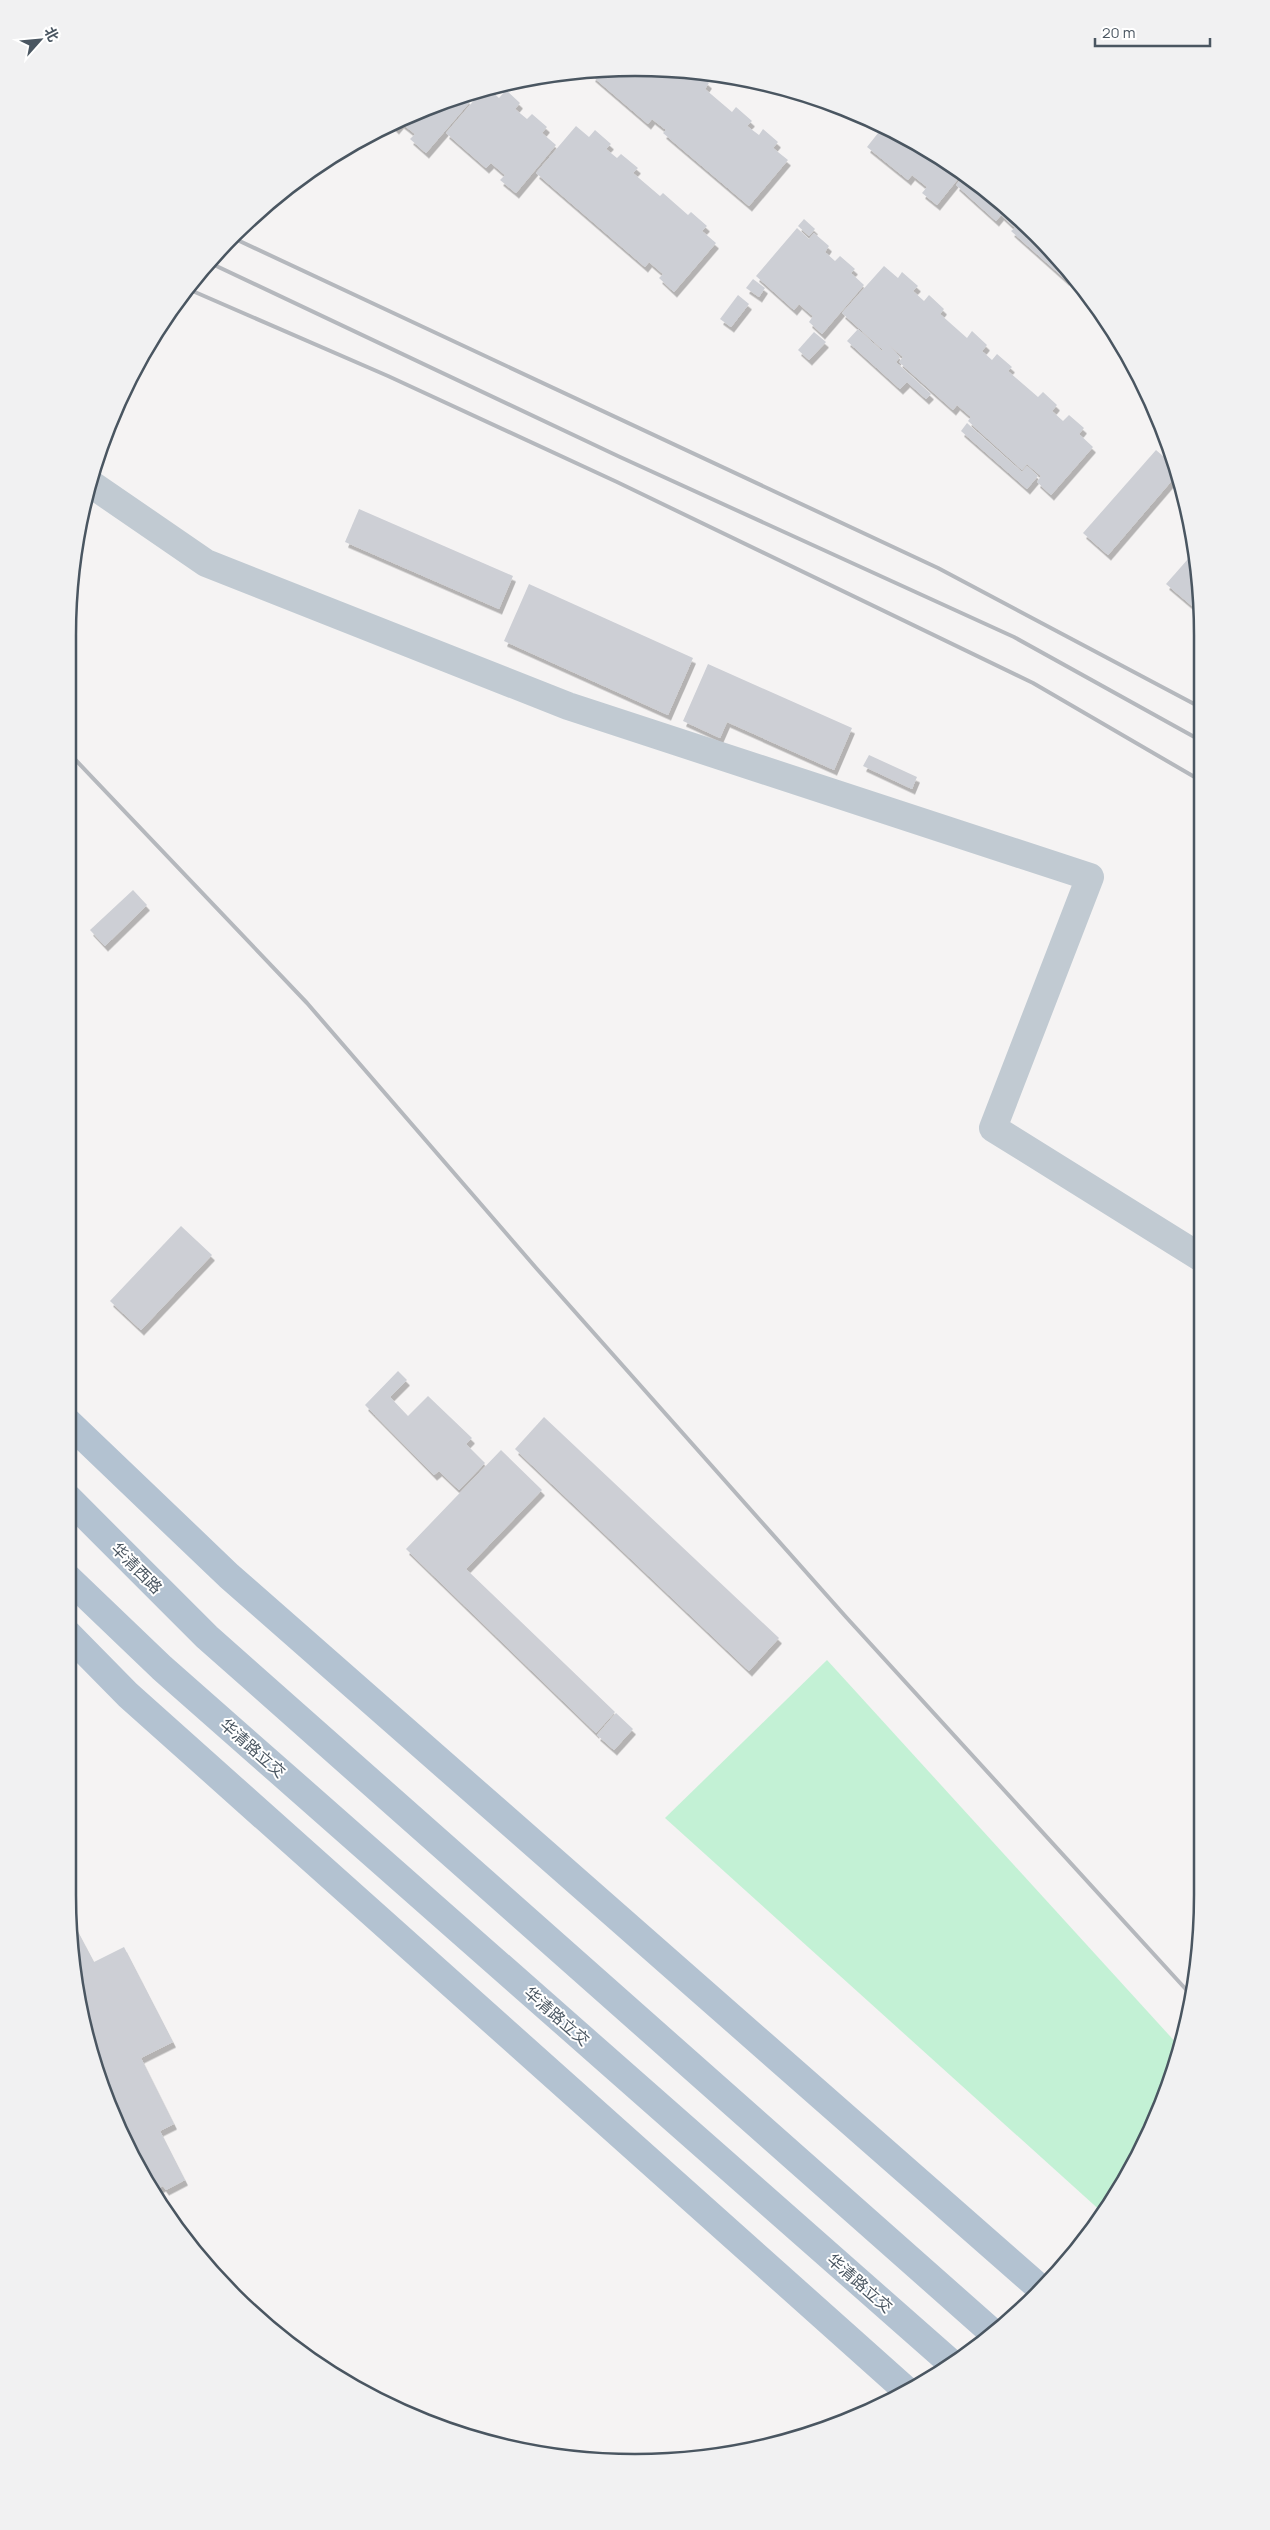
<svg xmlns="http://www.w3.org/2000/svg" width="1270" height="2530" font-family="Manrope,'Noto Sans SC',sans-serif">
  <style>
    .green { fill: #c3f1d5 }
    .building { fill: #cdcfd5; filter: url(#shadow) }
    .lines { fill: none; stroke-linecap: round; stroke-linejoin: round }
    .minor { stroke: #c1cad2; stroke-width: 28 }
    .major { stroke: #b3c2d1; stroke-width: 28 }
    .rail { stroke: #b5b8bd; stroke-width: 4 }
    .labels { text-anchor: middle; stroke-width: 4; stroke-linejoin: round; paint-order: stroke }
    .street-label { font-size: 16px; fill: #4a5661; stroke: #fff }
    .rim { fill: none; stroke: #4a5661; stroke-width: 2.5 }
  </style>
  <defs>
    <filter id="shadow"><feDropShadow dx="3" dy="5.5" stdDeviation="0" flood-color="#0004"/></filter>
  </defs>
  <rect width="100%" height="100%" fill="#f5f3f3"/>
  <path class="green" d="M827,1660L1179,2046L1159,2112L1104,2214L665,1818Z"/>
  <g class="building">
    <path d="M635,68L698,74L709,83L705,89L732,112L736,107L752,121L747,126L759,135L763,129L778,142L773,148L788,160L749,206L663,133L666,130L652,119L648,124L592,76L596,71Z"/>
    <path d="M489,89L499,98L506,90L520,103L515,109L527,119L532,114L547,127L542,133L556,145L516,193L500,180L505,175L491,163L486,168L446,133L482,91Z"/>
    <path d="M465,97L470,102L426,153L410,139L415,134L401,123L396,129L392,125L418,111Z"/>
    <path d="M576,126L589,137L595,130L611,144L606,149L617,158L621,154L638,168L633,173L660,196L663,193L688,215L691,212L707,226L702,231L716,243L674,292L659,278L663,274L649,262L645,267L536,173Z"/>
    <path d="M882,128L962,174L937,205L922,193L927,187L912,175L908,180L867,147Z"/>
    <path d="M964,175L981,185L1071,275L1066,280L1011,231L1015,228L1001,215L996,221L956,185Z"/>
    <path d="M804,219L815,229L809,236L798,226Z"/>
    <path d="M797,228L809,239L814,233L829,246L825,252L835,261L840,256L855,269L851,273L864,285L822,334L809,322L813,316L808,312L799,304L794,310L756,276Z"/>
    <path d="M884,266L898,278L902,272L918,286L913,291L924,301L929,295L944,309L940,314L967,338L972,331L987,345L982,351L992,360L997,354L1012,367L1008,371L1038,397L1043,392L1057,405L1052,411L1063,421L1069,415L1084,428L1079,434L1093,447L1051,495L1037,482L1041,476L1027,464L1022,470L968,421L971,417L957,405L953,410L899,362L903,357L888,344L900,357L896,362L931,394L926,399L907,382L900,389L847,341L858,329L882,351L883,350L842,313Z"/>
    <path d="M753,279L765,288L759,297L746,288Z"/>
    <path d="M1083,287L1085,290L1092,302L1079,290Z"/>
    <path d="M738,295L749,304L731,327L720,319Z"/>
    <path d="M814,332L826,342L809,360L798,350Z"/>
    <path d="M967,423L1022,472L1027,466L1038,476L1027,489L961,431Z"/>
    <path d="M1156,450L1171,463L1175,477L1108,555L1083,533Z"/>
    <path d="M359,509L513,576L499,609L345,542Z"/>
    <path d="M1195,551L1198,561V611L1166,584Z"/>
    <path d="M529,584L693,658L668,715L504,641Z"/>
    <path d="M708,664L852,728L834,770L727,722L720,738L683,721Z"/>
    <path d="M869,755L917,777L912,789L863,766Z"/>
    <path d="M133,890L147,905L105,946L90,930Z"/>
    <path d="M181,1226L212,1255L141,1330L110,1301Z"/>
    <path d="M398,1371L407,1380L390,1397L408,1416L428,1396L472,1438L466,1444L485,1463L459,1490L439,1471L434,1475L365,1405Z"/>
    <path d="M544,1417L779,1638L749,1671L515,1449Z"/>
    <path d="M501,1450L542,1490L466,1569L615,1712L596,1733L406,1549Z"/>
    <path d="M616,1713L633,1729L614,1750L597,1735Z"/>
    <path d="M69,1915L94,1962L124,1947L173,2042L141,2058L174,2124L160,2131L185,2180L166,2190L163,2186L152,2192L143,2178L98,2078L78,2005Z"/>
  </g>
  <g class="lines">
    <path class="minor" d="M91,484L206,563L568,706L1090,877L993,1128L1200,1257"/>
    <g class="major">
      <path d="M68,1422L229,1576L1041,2289"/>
      <path d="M68,1498L207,1637L993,2333"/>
      <path d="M68,1578L162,1668L951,2363"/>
      <path d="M68,1634L128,1695L907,2391"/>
    </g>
    <g class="rail">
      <path d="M231,237L938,568L1198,706"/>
      <path d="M210,263L620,457L1014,637L1198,739"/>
      <path d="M188,289L388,376L617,482L1033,683L1198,779"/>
      <path d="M68,752L307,1003L537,1269L846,1617L1192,1996"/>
    </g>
  </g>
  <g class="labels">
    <g class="street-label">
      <text transform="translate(137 1568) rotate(45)" y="6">华清西路</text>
      <text transform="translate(253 1748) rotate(41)" y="6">华清路立交</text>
      <text transform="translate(557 2016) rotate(41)" y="6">华清路立交</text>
      <text transform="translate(860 2283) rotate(41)" y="6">华清路立交</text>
    </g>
  </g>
  <path d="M0 0H1270V2530H0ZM635 76H635A559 559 0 0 1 1194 635V1895A559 559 0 0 1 635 2454H635A559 559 0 0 1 76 1895V635A559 559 0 0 1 635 76Z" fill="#f1f1f2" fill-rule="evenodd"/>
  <path class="rim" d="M635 76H635A559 559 0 0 1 1194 635V1895A559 559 0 0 1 635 2454H635A559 559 0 0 1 76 1895V635A559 559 0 0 1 635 76Z"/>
  <g transform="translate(40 40) rotate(63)" stroke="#ffffff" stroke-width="4" paint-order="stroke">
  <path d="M0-4L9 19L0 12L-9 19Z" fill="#4a5661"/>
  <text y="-8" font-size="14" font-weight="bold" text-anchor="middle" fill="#4a5661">北</text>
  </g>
  <path d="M1095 38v8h115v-8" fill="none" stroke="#4a5661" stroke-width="2.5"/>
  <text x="1102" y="38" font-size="15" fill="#4a5661" stroke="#ffffff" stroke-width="4" paint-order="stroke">20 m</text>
</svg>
